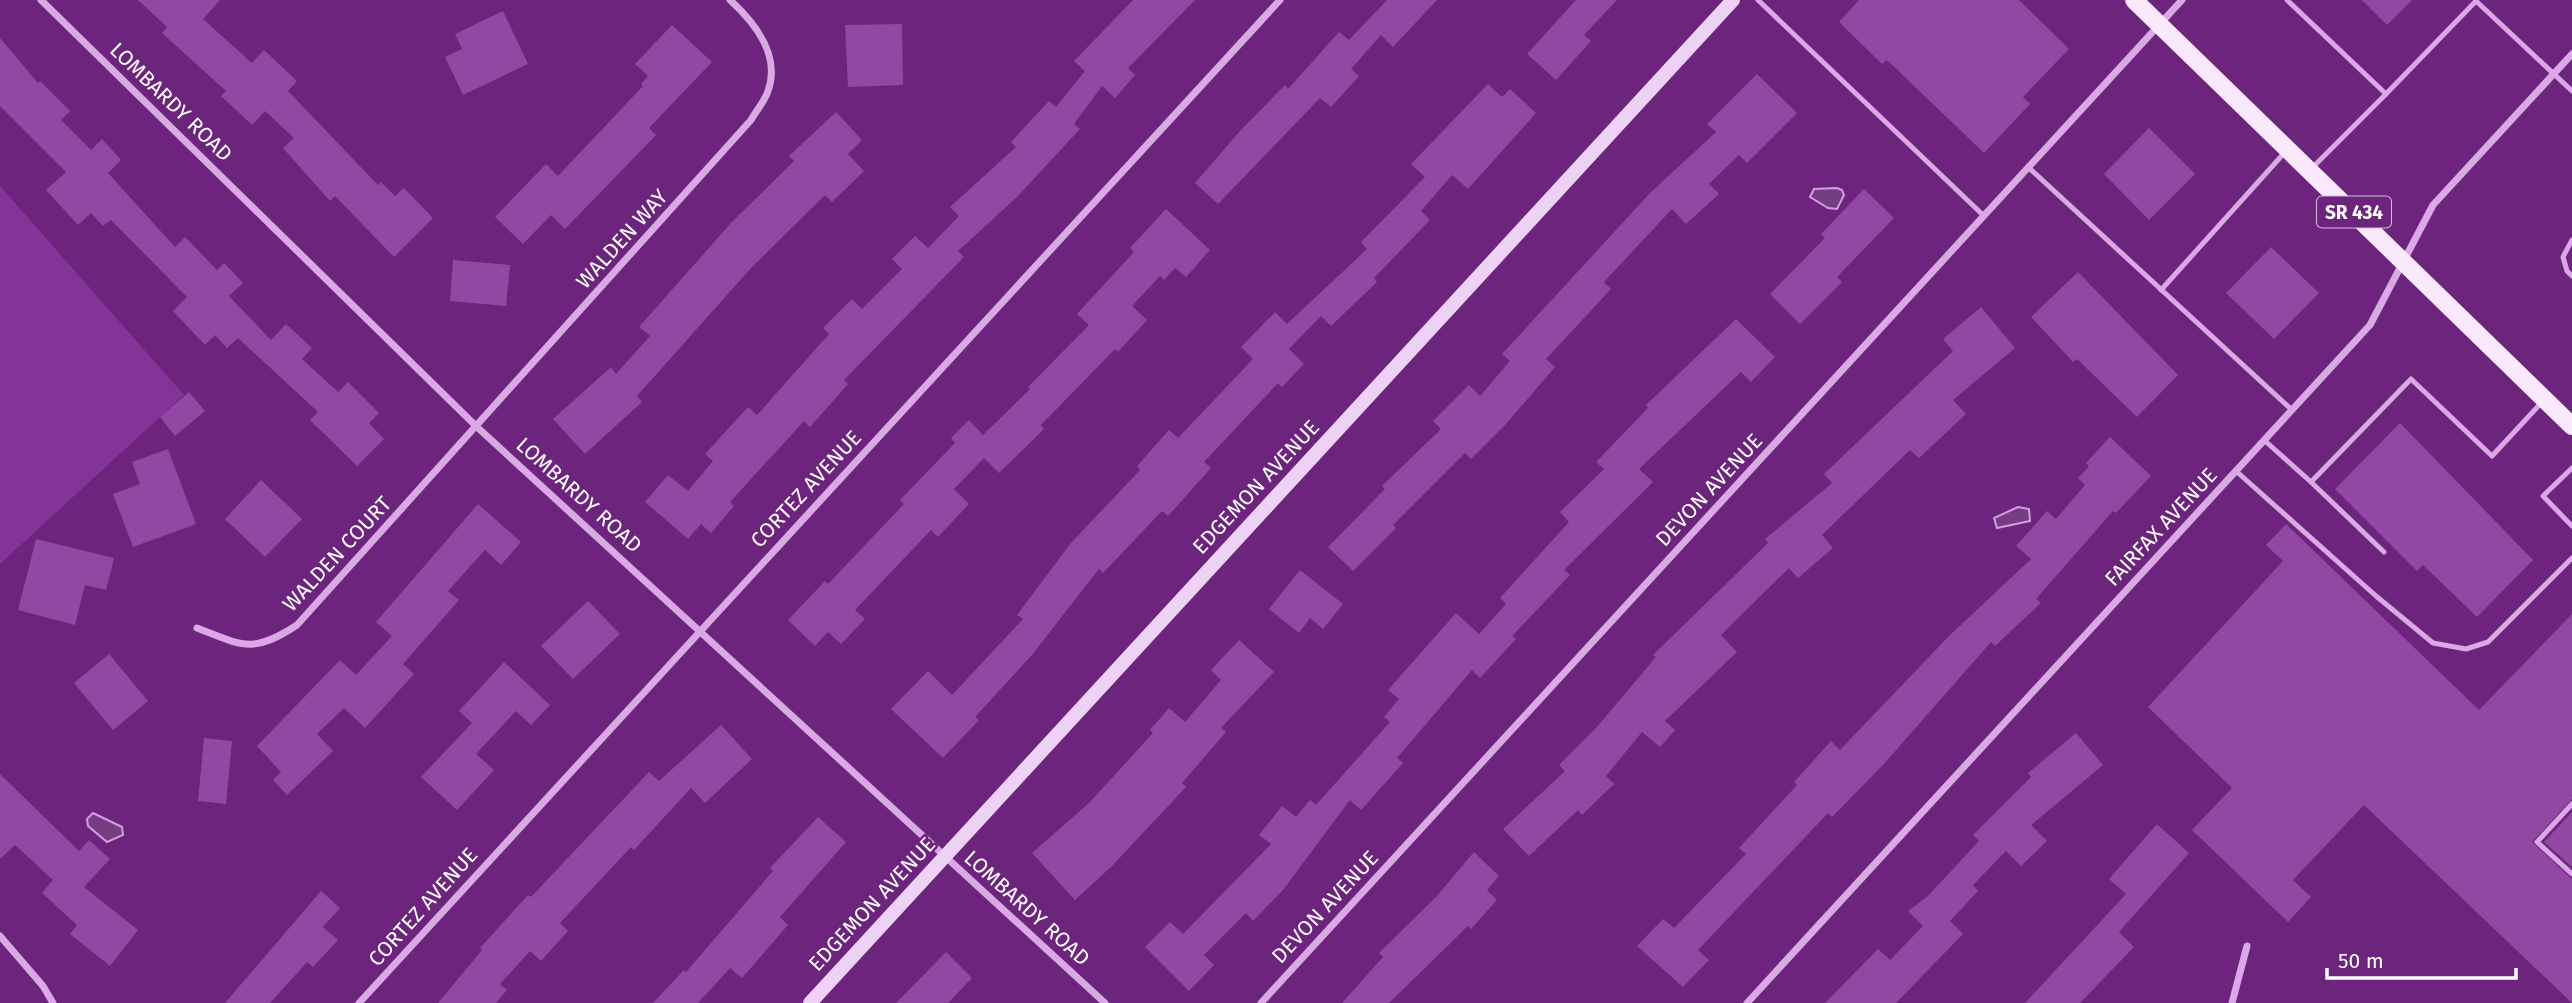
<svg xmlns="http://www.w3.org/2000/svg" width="2572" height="1003" font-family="'Fira Sans',sans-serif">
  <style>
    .green { fill: #843498 }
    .water { fill: #743e80; stroke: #d69ce6; stroke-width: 2 }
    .building { fill: #9248a3 }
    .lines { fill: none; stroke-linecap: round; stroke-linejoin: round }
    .lane { stroke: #d9a8e5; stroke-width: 5 }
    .street { stroke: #d9a8e5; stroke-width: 7 }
    .secondary { stroke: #eed2f5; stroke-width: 14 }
    .primary { stroke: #fae9fd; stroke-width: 18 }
    .labels { text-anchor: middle; stroke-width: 5; stroke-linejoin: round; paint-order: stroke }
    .shield { fill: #6c247c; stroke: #d3bdd8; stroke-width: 2 }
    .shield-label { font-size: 19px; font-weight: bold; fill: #fff }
    .street-label { font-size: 21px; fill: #fff; stroke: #6c247c }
  </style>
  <rect width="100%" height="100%" fill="#6c247c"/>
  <path class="green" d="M0,186L184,395L0,564Z"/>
  <g class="water">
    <path d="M1837,188L1842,190L1844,195L1837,209L1828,208L1810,197L1814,189Z"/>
    <path d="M2018,507L2029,509L2030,521L1997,528L1994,518Z"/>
    <path d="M93,813L122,827L123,835L107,842L88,826L87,819Z"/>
  </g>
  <g class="building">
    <path d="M138,0H220L203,19L252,63L264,50L297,81L288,91L378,185L381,182L395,196L404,188L433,218L394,257L335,196L330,201L283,148L294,138L265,111L252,125L221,96L226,91L162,33L167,27Z"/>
    <path d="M1133,0H1195L1128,68L1135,75L1115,98L1102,86L1074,124L1080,129L1016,198L958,251L964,257L844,380L848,384L810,427L804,421L730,502L734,506L711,533L701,524L688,539L645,502L668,475L688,491L713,461L705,454L748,407L757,415L829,334L823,328L852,299L862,309L902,269L892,259L915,236L928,248L959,216L950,207L1016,147L1011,142L1049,101L1056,107L1085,71L1074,61Z"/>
    <path d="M1387,0H1437L1393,47L1381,35L1351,69L1359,76L1331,107L1320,98L1218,204L1195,183L1240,131L1285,85L1288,89L1339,32L1349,40Z"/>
    <path d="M1576,0H1617L1584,35L1591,41L1556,80L1527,54Z"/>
    <path d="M1859,0H2019L2069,49L2023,97L2030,104L1984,153L1887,60L1882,64L1839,22Z"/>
    <path d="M2362,0H2412L2387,25Z"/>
    <path d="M503,11L528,64L463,95L445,57L462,49L455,34Z"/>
    <path d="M902,24L903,85L848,87L845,25Z"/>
    <path d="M672,25L712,62L649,128L656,135L565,229L551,215L523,244L495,217L546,164L558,176L643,86L641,84L648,76L635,64Z"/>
    <path d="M0,38L38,83L40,81L70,111L61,120L91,150L102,139L121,160L108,173L175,247L185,237L217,270L224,263L243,283L229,296L271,340L286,324L312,348L302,359L338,392L348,382L379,413L369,423L384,439L357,466L310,420L318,412L238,338L227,348L215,335L205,345L173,311L187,297L111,220L103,226L91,213L78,225L46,190L66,172L0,106Z"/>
    <path d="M1757,74L1797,113L1747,163L1739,155L1709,184L1719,194L1686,224L1672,209L1604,282L1611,289L1546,359L1555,367L1505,425L1471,459L1465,453L1393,525L1396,528L1353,571L1328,547L1385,489L1382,486L1441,429L1433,421L1469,385L1480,396L1510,361L1502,354L1650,193L1716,132L1707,124Z"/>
    <path d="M1488,84L1502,97L1510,89L1536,113L1468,189L1452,175L1421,211L1430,220L1374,278L1377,282L1331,326L1321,316L1289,349L1304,364L1282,387L1278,383L1204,462L1211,468L1168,516L1162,511L1103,573L1099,569L1031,656L975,717L979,720L943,758L891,709L928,671L952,695L1023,619L1017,615L1071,543L1140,470L1137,466L1169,430L1178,438L1253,359L1241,347L1275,312L1287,324L1367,249L1361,242L1425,177L1411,164Z"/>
    <path d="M836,112L862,140L848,154L864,171L832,202L825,195L751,268L637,396L642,402L585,454L553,419L611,367L616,374L650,336L639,327L731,223L794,161L789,156Z"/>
    <path d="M2149,128L2195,174L2149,220L2104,174Z"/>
    <path d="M1864,189L1894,218L1837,277L1842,282L1800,324L1770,294L1825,238L1821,234Z"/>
    <path d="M1166,209L1210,250L1186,277L1175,268L1164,280L1160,276L1132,306L1147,320L1118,352L1115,349L1041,425L1044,429L999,473L984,458L954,489L969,504L938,537L931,530L855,610L865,619L841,644L828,632L815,646L788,620L825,581L828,584L904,504L900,500L955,443L951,438L969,420L983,435L1030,389L1028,387L1089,325L1077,314L1134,252L1130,248Z"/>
    <path d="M2271,247L2319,293L2274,339L2226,293Z"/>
    <path d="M453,260L510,265L506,306L450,301Z"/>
    <path d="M2078,272L2178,375L2137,417L2077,359L2073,362L2031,317Z"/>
    <path d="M1981,307L2015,348L1953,400L1966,414L1919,458L1910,450L1822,535L1833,548L1798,578L1789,568L1721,635L1737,652L1665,721L1675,730L1660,747L1642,732L1606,776L1614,784L1582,815L1578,810L1529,856L1503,829L1565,771L1559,765L1596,728L1656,657L1653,655L1768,543L1765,539L1832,483L1824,474L1953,351L1943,339Z"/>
    <path d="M1736,319L1775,357L1751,382L1741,372L1639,469L1653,482L1564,570L1570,575L1512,636L1516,639L1480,678L1472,670L1397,758L1403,763L1361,810L1350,800L1283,890L1253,921L1246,913L1204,955L1214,965L1189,991L1145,947L1170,922L1183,934L1271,844L1259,835L1282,806L1296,817L1310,800L1316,805L1390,722L1384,717L1399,699L1388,690L1456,613L1479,634L1506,604L1500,598L1569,522L1560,512L1604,469L1596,462L1648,408L1646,405Z"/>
    <path d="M189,392L205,411L175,436L160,417Z"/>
    <path d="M2400,423L2533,560L2477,617L2423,565L2417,571L2335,489Z"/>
    <path d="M2110,437L2151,476L2116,513L2113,511L2036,599L2041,603L1995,646L1991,642L1883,765L1832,817L1828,813L1698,950L1709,960L1683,987L1637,946L1663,919L1674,928L1746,854L1739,848L1797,785L1794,782L1831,741L1840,750L1948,637L2031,559L2016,546L2047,511L2056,519L2085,485L2078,478L2089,466L2086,463Z"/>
    <path d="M168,449L196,524L133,547L113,494L140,484L132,462Z"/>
    <path d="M261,480L302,519L265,557L225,519Z"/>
    <path d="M478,504L521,542L501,565L485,550L448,591L459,600L403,664L414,674L365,728L344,708L317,734L333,751L287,795L273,780L281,772L257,746L340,660L356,675L392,636L376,622Z"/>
    <path d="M2286,524L2479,710L2572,614V799L2532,842L2572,879V1003L2364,805L2293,880L2311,897L2288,922L2192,830L2232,788L2148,707L2283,561L2266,545Z"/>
    <path d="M36,539L114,558L106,590L85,585L75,625L18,610Z"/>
    <path d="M1300,570L1343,604L1323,629L1310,618L1299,633L1269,609Z"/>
    <path d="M588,601L620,634L573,679L541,646Z"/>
    <path d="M1239,640L1274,672L1221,728L1226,732L1182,783L1186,787L1112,866L1075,900L1032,853L1090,802L1153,733L1150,730L1169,708L1185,722L1221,680L1211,670Z"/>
    <path d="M109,654L148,701L113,730L74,683Z"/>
    <path d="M504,662L550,705L531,725L516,711L476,754L494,770L457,810L421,777L472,723L459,711Z"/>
    <path d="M721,725L752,759L705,803L691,788L634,850L631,847L560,923L568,931L541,961L530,951L500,984L507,990L496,1003H438L482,950L480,948L528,895L531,897L649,772L659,781Z"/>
    <path d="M2076,733L2103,765L2031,825L2047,841L2021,866L2006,851L1973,885L1978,891L1950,921L1963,934L1896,1003H1825L1878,949L1890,960L1923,926L1908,911L1927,897L1979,841L1973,835L2031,777L2028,773Z"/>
    <path d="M204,738L232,741L226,804L198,801Z"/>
    <path d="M0,774L79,851L89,840L110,859L84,887L138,930L110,966L70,934L77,925L42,893L53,880L15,845L0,859Z"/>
    <path d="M2572,812V867L2544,842Z"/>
    <path d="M818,817L846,842L780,917L788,925L742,978L730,968L698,1003H653L684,970L686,972L773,871L770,868Z"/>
    <path d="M2157,824L2189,853L2119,932L2134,947L2080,1003H2025L2126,894L2109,879Z"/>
    <path d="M1474,852L1499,876L1487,890L1497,900L1471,929L1468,926L1389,1003H1342L1383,957L1379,953L1436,897Z"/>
    <path d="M321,891L340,908L323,927L338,940L313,967L307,962L270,1003H225Z"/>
    <path d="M946,952L972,978L948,1003H896Z"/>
  </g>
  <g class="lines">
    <g class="lane">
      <path d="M1758,0L1984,216"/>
      <path d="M2287,0L2386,94L2476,1L2572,91"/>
      <path d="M2028,167L2292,410"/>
      <path d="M2312,168L2386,94"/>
      <path d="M2572,240L2563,257L2567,271L2572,276"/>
      <path d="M2161,290L2286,151"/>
      <path d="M2264,440L2311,482L2411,379L2492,456L2543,401"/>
      <path d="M2572,468L2543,496L2572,526"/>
      <path d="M2236,471L2376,596L2433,643L2466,649L2488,642L2572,558"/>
      <path d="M2311,482L2384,552"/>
      <path d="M2572,804L2537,842L2572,874"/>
    </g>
    <g class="street">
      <path d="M41,0L477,427L1105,1003"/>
      <path d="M197,628C243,646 253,654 297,625L751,120C756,111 765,101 768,91C781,55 755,23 730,0"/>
      <path d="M0,936L43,986L53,1003"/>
      <path d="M359,1003L1280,0"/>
      <path d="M1261,1003L2182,0"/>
      <path d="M1747,1003L2370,325L2433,205L2572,54"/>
      <path d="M2232,1003L2247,946"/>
    </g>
    <path class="secondary" d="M810,1003L1733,0"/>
    <path class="primary" d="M2134,0L2572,426"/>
  </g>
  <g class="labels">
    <rect class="shield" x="2317" y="196.5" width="74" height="31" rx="5"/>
    <g class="shield-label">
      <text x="2354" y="219">SR 434</text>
    </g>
    <g class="street-label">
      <text transform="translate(171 102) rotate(44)" y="7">LOMBARDY ROAD</text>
      <text transform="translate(622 239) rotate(-48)" y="7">WALDEN WAY</text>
      <text transform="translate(1256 487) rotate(-47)" y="7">EDGEMON AVENUE</text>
      <text transform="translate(806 489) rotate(-47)" y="7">CORTEZ AVENUE</text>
      <text transform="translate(1709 490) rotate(-47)" y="7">DEVON AVENUE</text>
      <text transform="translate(579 495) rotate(42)" y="7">LOMBARDY ROAD</text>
      <text transform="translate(2161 527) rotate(-47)" y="7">FAIRFAX AVENUE</text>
      <text transform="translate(337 554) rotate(-47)" y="7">WALDEN COURT</text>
      <text transform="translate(872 904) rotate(-47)" y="7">EDGEMON AVENUE</text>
      <text transform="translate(423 907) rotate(-48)" y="7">CORTEZ AVENUE</text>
      <text transform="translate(1325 907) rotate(-47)" y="7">DEVON AVENUE</text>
      <text transform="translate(1027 908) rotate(42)" y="7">LOMBARDY ROAD</text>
    </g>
  </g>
  <path d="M2327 968v10h189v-10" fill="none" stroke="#ffffff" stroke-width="3.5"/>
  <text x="2338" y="968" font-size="21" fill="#ffffff" stroke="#6c247c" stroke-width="5" paint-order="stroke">50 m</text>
</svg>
